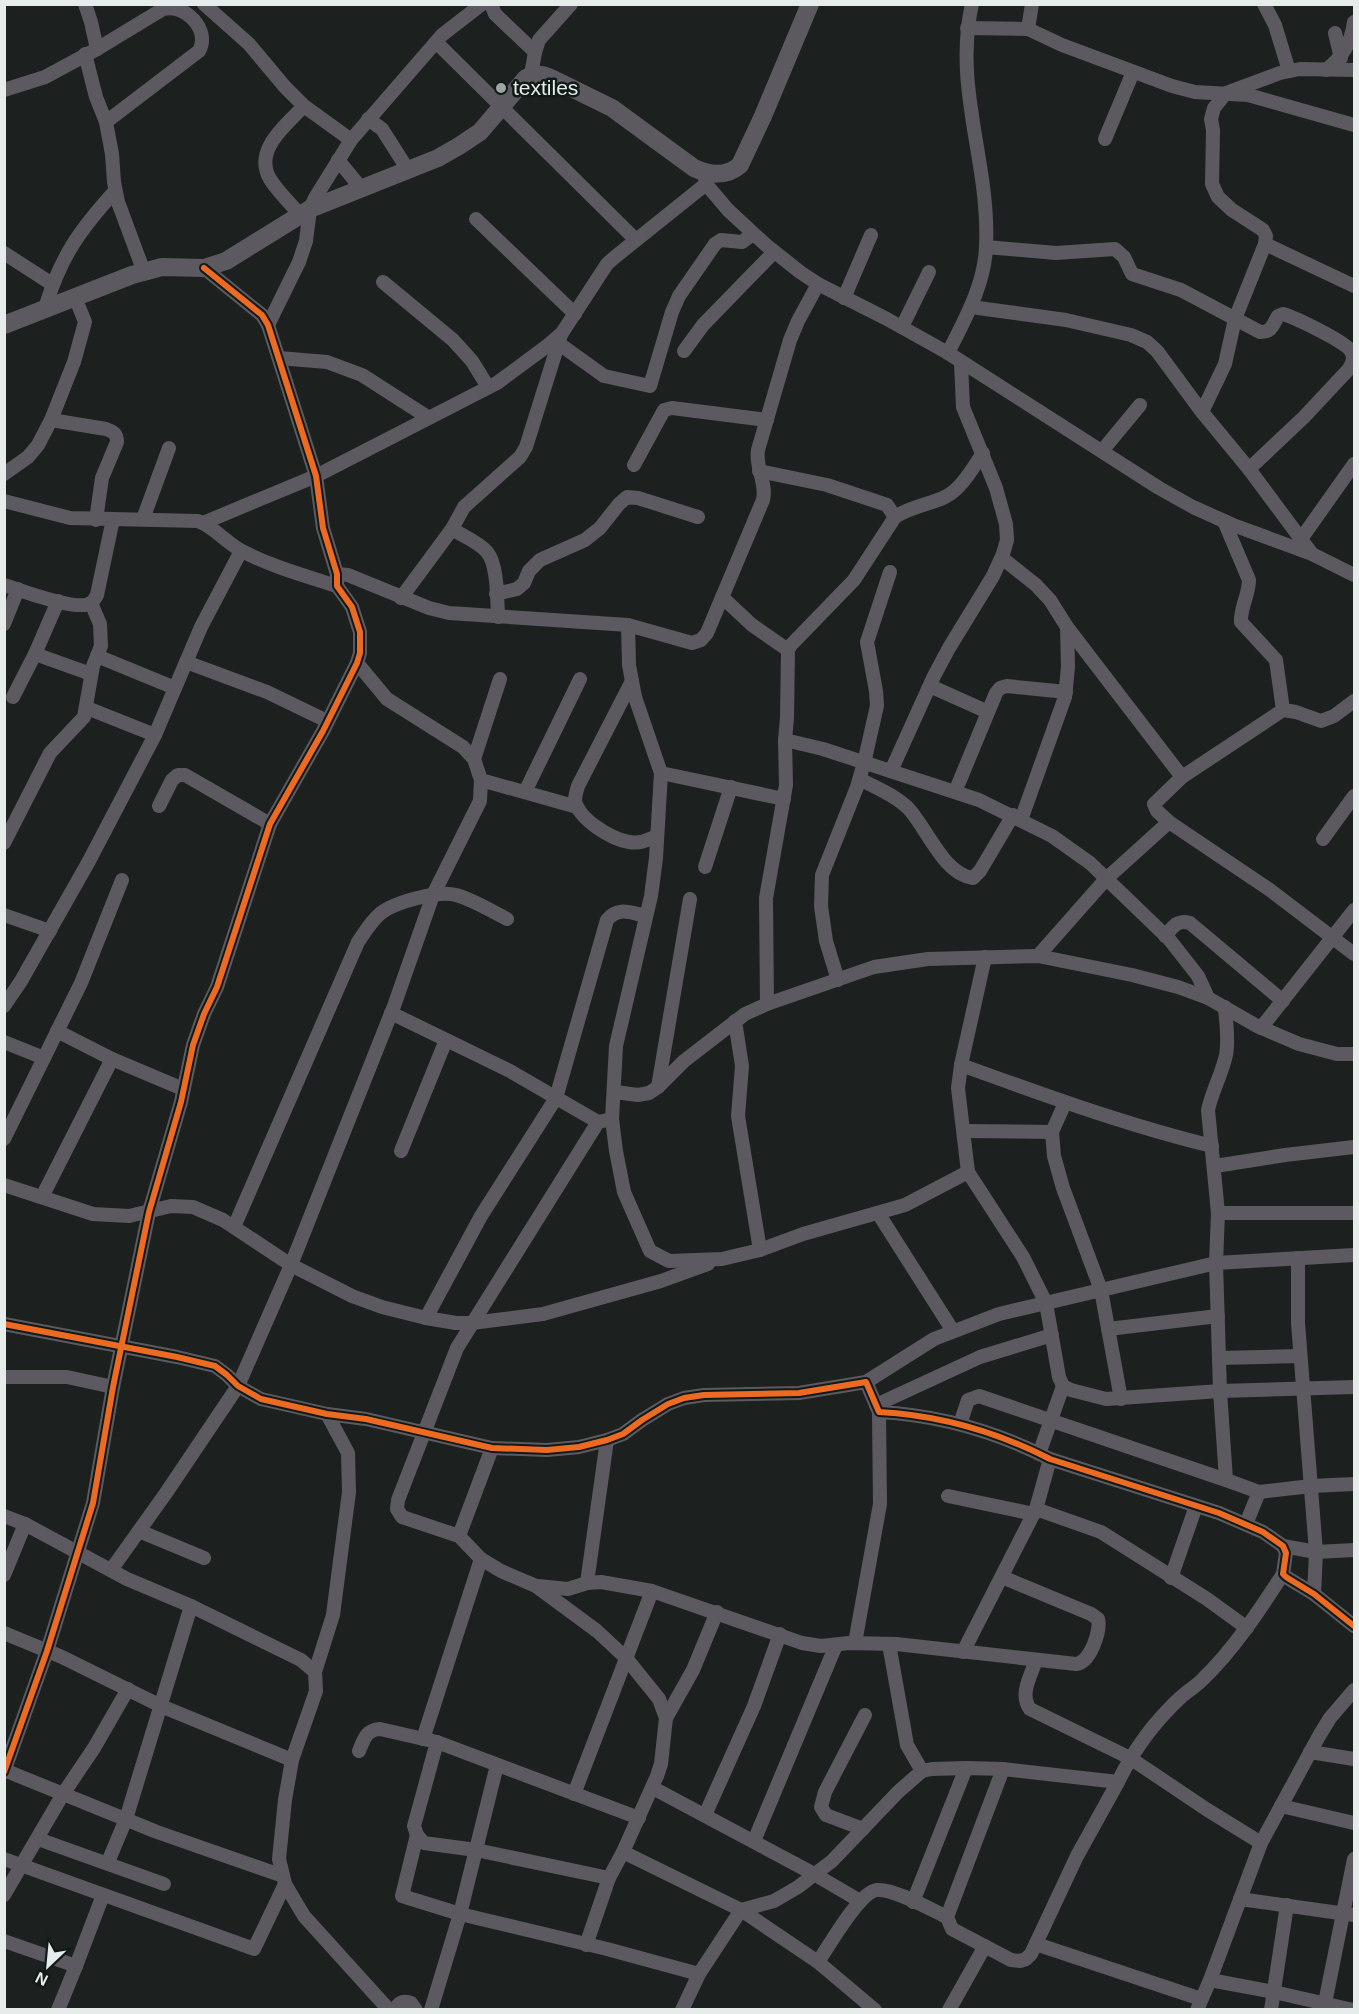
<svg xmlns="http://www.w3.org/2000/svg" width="1359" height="2014" font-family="Helvetica,sans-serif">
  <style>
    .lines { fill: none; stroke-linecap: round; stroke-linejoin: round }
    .minor { stroke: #5d5961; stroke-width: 14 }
    .tertiary { stroke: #5d5961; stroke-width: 18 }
    .cycleway-casing { stroke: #101a17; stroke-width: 10 }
    .cycleway { stroke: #ed6a23; stroke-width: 6 }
    .poi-dot { fill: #9fa5a3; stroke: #101a17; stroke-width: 2 }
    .labels { text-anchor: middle; stroke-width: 5; stroke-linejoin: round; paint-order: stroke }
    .poi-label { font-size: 21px; fill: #e5ecea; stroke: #101a17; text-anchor: start }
  </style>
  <rect width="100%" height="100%" fill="#1c2120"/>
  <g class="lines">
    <g class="minor">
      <path d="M204,4L249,44L285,87L304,106L351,140"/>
      <path d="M491,4L495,14L535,52"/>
      <path d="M1264,4L1275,25L1289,71"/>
      <path d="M967,28L1028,29L1062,45L1172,86L1195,92L1248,95L1354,125"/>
      <path d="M1028,29L1032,4"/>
      <path d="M1335,33L1341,58"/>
      <path d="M436,42L636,240"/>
      <path d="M97,49L163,9C185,3 211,30 199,51L106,122"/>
      <path d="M85,54L96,97L106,122L112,154L114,182L118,202L144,272"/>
      <path d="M1326,70C1343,56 1351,44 1354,22"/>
      <path d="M531,75L535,52L539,40L571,4"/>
      <path d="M4,90L45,77L97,49L91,22L85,4"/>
      <path d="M368,119L382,129L408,170"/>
      <path d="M1105,139L1133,72"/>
      <path d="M338,160L361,188"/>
      <path d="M704,172L706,184L728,210L766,245L800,272L818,284L887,319L948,353L1159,488L1193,507L1233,525L1312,554L1354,575"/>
      <path d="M300,215C291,204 278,192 270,179C253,150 286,125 304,106"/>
      <path d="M476,219L575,314"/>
      <path d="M1265,244L1354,286"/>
      <path d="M986,247L1056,253L1115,249L1124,257L1132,274L1181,290L1260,332C1271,333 1273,325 1278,316L1283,314C1296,318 1344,341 1351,351C1355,358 1352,363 1349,369L1304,417L1249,469"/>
      <path d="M4,253L52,284"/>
      <path d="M383,282L453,340L472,361L488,387"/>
      <path d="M844,298L871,235"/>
      <path d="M971,307L1066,320L1131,335L1147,342L1157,351L1202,412L1249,469L1312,554"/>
      <path d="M45,308C61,256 79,231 115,191"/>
      <path d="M268,325L299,262L306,241L310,209L315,198L351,140L442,35L482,4"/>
      <path d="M902,327L929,272"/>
      <path d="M558,343L604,376L650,386L672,312L679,296L715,244L721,240L742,242L753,234"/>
      <path d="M684,351L703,325L774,252"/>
      <path d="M948,353C965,319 985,284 986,246C990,163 953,88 972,4"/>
      <path d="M279,358L327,362L362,375L429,418"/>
      <path d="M1202,412L1225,364L1235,319L1265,244L1266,236L1263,230L1232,210L1218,197L1212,184L1213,130L1211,119L1214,108L1226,93L1280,73L1300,69L1354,70"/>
      <path d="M51,420L106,429C114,432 117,434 117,442L102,478L96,520"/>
      <path d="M1102,451L1140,405"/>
      <path d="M634,465L664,410L672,408L767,420"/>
      <path d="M759,471L827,485L887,505L895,517"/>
      <path d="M4,474L28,457L38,445L51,420L74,362L85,322L75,297"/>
      <path d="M4,501L70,518L198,521C216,528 227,544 244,552C273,567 306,576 337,586"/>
      <path d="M143,519L169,448"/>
      <path d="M1224,521L1249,580C1249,595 1240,608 1241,622L1276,660L1283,710"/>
      <path d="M203,523L316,476L497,383L547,346L562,333L607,264L615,257L706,184"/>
      <path d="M452,529C463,536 479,542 487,552C498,565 497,600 498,617"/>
      <path d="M1301,539L1354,464"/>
      <path d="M1002,558L1036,585L1050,600L1067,627L1182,777L1283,710L1296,712L1321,721L1334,716L1354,701"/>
      <path d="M337,574L348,575L429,608L449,613L628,625L692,643L701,640L707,633L763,500C767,482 755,468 758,450L790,340L798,321L818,284"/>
      <path d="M4,585C21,590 77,612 91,603C94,601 95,598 97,595L113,519"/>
      <path d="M496,594L517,589L524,583L529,571L540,560L585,540L600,528L619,504L627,497L638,498L698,517"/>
      <path d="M722,597L752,625L788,650"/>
      <path d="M401,598L452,529L464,507L520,457L526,447L561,335"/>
      <path d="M4,624L18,589"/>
      <path d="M628,625L629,665L635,697L661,773L656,858L651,896L616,1046L612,1119L616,1151L624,1192L650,1251L669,1261L722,1259L760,1250L803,1234L905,1205L968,1172"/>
      <path d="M35,654L91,674"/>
      <path d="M97,656L175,688"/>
      <path d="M186,662L267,692L327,721"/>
      <path d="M632,681L578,786C577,790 575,795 575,800C578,819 611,839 629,842C640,844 648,840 657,836"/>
      <path d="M930,686L988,712"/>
      <path d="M13,697L35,654L58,601"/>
      <path d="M87,708L155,735"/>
      <path d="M785,740L823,749L979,800L1052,836L1090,863L1169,939L1198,976L1208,998"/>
      <path d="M474,759L500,679"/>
      <path d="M891,771L934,676L949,648L993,576L1003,554L1007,540L1006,524L996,488L963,407L961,363"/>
      <path d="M661,773L784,799"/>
      <path d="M860,779C876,788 895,795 908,808C927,828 943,874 973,878L980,871L1013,815"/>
      <path d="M481,780L577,807"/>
      <path d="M525,792L580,679"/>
      <path d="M955,792L996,693L1000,688L1007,686L1066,692"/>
      <path d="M159,806L172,780L178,775H185L270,824"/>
      <path d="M1021,820L1065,697L1068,667L1067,627"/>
      <path d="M1169,822L1157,811L1154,804L1182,777"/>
      <path d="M1323,839L1354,796"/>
      <path d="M4,843L50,753L84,717L93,666L101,646L100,624L91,603"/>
      <path d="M705,867L731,787"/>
      <path d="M4,915L50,931"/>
      <path d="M1165,936C1173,927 1177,919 1190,923L1283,1001"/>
      <path d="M1038,956L1106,879L1169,822L1270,890L1354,954"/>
      <path d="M985,957L961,1065L958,1088L968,1172L1023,1257L1046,1303L1059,1377L1063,1386L1071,1390L1106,1399L1220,1391L1354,1387"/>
      <path d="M838,980L826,941L821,906L822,875L857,787L864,763L877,706L876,691L867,642L890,572"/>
      <path d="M767,1004L766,898L786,785L785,740L787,718L788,650L791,645L854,580L895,517C910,507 927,505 943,498C961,490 972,469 983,453"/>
      <path d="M4,1006L21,981L89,861L155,735L201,627L241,551"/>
      <path d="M1225,1007C1226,1023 1229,1040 1226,1055C1222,1074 1212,1091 1208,1110L1218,1213L1216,1263L1220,1391L1226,1480"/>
      <path d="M391,1013L510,1071L598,1122"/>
      <path d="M735,1021L742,1066L738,1116L760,1250"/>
      <path d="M1261,1028L1354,910"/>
      <path d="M57,1031L112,1059L183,1089"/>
      <path d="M4,1042L44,1058"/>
      <path d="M961,1065C1044,1095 1126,1125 1212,1146"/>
      <path d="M658,1087L690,899"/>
      <path d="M615,1092L638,1095L649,1093L658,1087L684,1061L745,1014L767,1004L874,967L928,959L1038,956L1132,975L1178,987L1208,998L1257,1026L1299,1044L1337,1054H1354"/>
      <path d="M1065,1103L1052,1132L1054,1156L1063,1188L1101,1290L1121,1399"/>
      <path d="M964,1131L1052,1132"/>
      <path d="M4,1139L81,983L122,880"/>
      <path d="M401,1151L446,1040"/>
      <path d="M1215,1166L1285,1155L1354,1147"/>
      <path d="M4,1185L93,1214L129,1216L171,1206L193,1207L223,1220L291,1265L352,1296L382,1307L426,1318L456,1323H472L543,1314L661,1281L708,1264"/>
      <path d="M42,1197L112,1059"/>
      <path d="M878,1213L953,1331"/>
      <path d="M1218,1213H1354"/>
      <path d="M234,1227L358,942C365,932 371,921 381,913C395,902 439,890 456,895C474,900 491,911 507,919"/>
      <path d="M1298,1258V1323L1316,1552L1314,1594"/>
      <path d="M426,1318L481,1216L556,1098L607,920C618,906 631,913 646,916"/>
      <path d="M4,1324L177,1357L215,1366L227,1375L238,1386L261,1399L327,1414L366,1419L492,1448L547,1450L579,1447L607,1440L623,1434L642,1420L668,1404L684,1398L704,1395L799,1393L866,1382L879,1412C938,1415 997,1432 1050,1459L1219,1513L1263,1532L1283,1546L1286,1553L1283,1574L1286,1577L1314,1594L1354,1626"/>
      <path d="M1108,1329L1218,1316"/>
      <path d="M1219,1358L1300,1356"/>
      <path d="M4,1377H67L113,1387"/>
      <path d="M866,1382L934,1339L999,1314L1216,1263L1354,1255"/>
      <path d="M876,1405L980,1357L1052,1335"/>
      <path d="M960,1424L968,1400L979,1396L1226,1480L1259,1492L1311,1486L1354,1484"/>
      <path d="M1039,1454L1063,1386"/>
      <path d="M948,1496L1034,1514"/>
      <path d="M1036,1509L1050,1459"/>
      <path d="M4,1516L25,1524L127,1579L191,1606L301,1660L315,1672L316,1691L292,1760L285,1800L279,1859L285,1884L304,1916L389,2010"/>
      <path d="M1246,1524L1259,1492"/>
      <path d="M139,1531L204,1558"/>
      <path d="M459,1536L492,1448"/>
      <path d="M1283,1546L1316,1552L1354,1550"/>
      <path d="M111,1570L166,1493L238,1386L291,1265L394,1006L433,895L480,801L481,780L474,759L463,747L387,699L357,663"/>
      <path d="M4,1575L25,1524"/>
      <path d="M1171,1578L1196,1506"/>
      <path d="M587,1583L607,1440"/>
      <path d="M538,1586L568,1589L587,1583L601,1582L652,1591L802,1643L821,1646L849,1643L896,1644L1076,1664C1090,1663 1101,1631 1098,1619L1091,1614L1002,1577"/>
      <path d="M4,1633L62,1657L161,1706L292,1760"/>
      <path d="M855,1643L880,1504L879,1412"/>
      <path d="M889,1644L907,1745L922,1771"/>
      <path d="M963,1652L1036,1509L1101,1532L1207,1599L1247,1628"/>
      <path d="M1036,1660C1031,1676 1019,1694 1030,1709L1130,1758L1206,1809L1261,1843"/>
      <path d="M315,1672L333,1615L349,1492L348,1453L327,1414"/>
      <path d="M666,1718L693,1670L717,1612"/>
      <path d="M423,1739L481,1559"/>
      <path d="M437,1742L414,1826L417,1835L424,1843L476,1850L609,1878"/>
      <path d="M359,1751C364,1739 366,1730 380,1729L437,1742L639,1818"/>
      <path d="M1310,1752L1354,1759"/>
      <path d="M1003,1769L947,1917L952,1929L1011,1960L1020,1961L1026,1959L1031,1954L1077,1856L1118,1782"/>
      <path d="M4,1770L157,1832L283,1876"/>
      <path d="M4,1772L47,1651L93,1503L113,1387L149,1212L181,1102L193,1045L204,1014L217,987L270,824L323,731L357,663L360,653V632L352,607L337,586V574L323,528L316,476L268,325L262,315L204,268"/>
      <path d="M653,1788L814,1874L860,1901"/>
      <path d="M574,1794L652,1591"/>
      <path d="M1281,1806L1354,1823"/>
      <path d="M705,1815L754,1706L780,1634"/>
      <path d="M863,1829L826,1815L821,1807L825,1792L865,1715"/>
      <path d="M417,1835L402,1896L460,1914L607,1949L699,1974"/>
      <path d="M38,1839L164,1884"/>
      <path d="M754,1841L836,1645"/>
      <path d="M623,1852L741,1910L818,1962L875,2010"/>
      <path d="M4,1859L254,1949L285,1884"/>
      <path d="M108,1862L126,1819L191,1606"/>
      <path d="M4,1895L63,1794L94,1748L128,1689"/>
      <path d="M1240,1899L1354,1915"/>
      <path d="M913,1902L966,1768"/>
      <path d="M4,1941L76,1966L58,2010"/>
      <path d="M1036,1944L1201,1999"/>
      <path d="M586,1945L609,1878L623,1852L657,1776L661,1764L666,1718L659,1699L626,1658L597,1631L536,1586L501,1571L481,1559L459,1536L402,1517L397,1509L398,1500L457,1348L598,1122L612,1119"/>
      <path d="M818,1962C829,1946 859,1892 877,1890C893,1888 932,1910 947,1917"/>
      <path d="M76,1966L103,1895"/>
      <path d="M1210,1980L1274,1992L1353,2010"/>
      <path d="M1325,2003L1354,1859"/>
      <path d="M395,2010C398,2002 404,2000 411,2003L416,2010"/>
      <path d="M431,2010L460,1914L497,1765"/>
      <path d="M682,2010L699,1974L741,1910L774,1901L798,1887L832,1861L898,1792L922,1771L932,1769L966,1768L1003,1769L1118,1782C1133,1751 1155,1721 1181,1697C1188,1691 1196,1686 1202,1680C1234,1649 1259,1611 1283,1574"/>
      <path d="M949,2010L985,1946"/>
      <path d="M1197,2010L1210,1980L1261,1843L1319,1736L1330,1718L1354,1690"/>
      <path d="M1271,2010L1287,1905"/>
    </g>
    <path class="tertiary" d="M4,325L132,275L162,267L204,268L226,261L310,209L438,158L459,146L480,132L526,78C535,73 543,74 551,78L612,108L694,168C709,175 727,177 740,165L763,116L810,4"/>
    <defs>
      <g id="cycleway">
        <path d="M4,1324L177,1357L215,1366L227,1375L238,1386L261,1399L327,1414L366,1419L492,1448L547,1450L579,1447L607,1440L623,1434L642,1420L668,1404L684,1398L704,1395L799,1393L866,1382L879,1412C938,1415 997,1432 1050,1459L1219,1513L1263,1532L1283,1546L1286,1553L1283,1574L1286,1577L1314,1594L1354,1626"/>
        <path d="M4,1772L47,1651L93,1503L113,1387L149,1212L181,1102L193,1045L204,1014L217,987L270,824L323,731L357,663L360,653V632L352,607L337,586V574L323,528L316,476L268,325L262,315L204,268"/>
      </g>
    </defs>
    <use href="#cycleway" class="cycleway-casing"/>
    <use href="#cycleway" class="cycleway"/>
  </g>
  <circle class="poi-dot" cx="501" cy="88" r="6"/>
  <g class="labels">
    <g class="poi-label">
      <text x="513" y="95">textiles</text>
    </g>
  </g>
  <rect width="1359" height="2014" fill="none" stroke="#e5ecea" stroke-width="12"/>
  <g transform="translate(48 1966) rotate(206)" stroke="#101a17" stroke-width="4.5" paint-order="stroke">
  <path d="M0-4.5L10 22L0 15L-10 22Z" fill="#e5ecea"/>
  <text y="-9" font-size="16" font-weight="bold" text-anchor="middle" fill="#e5ecea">N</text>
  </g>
</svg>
